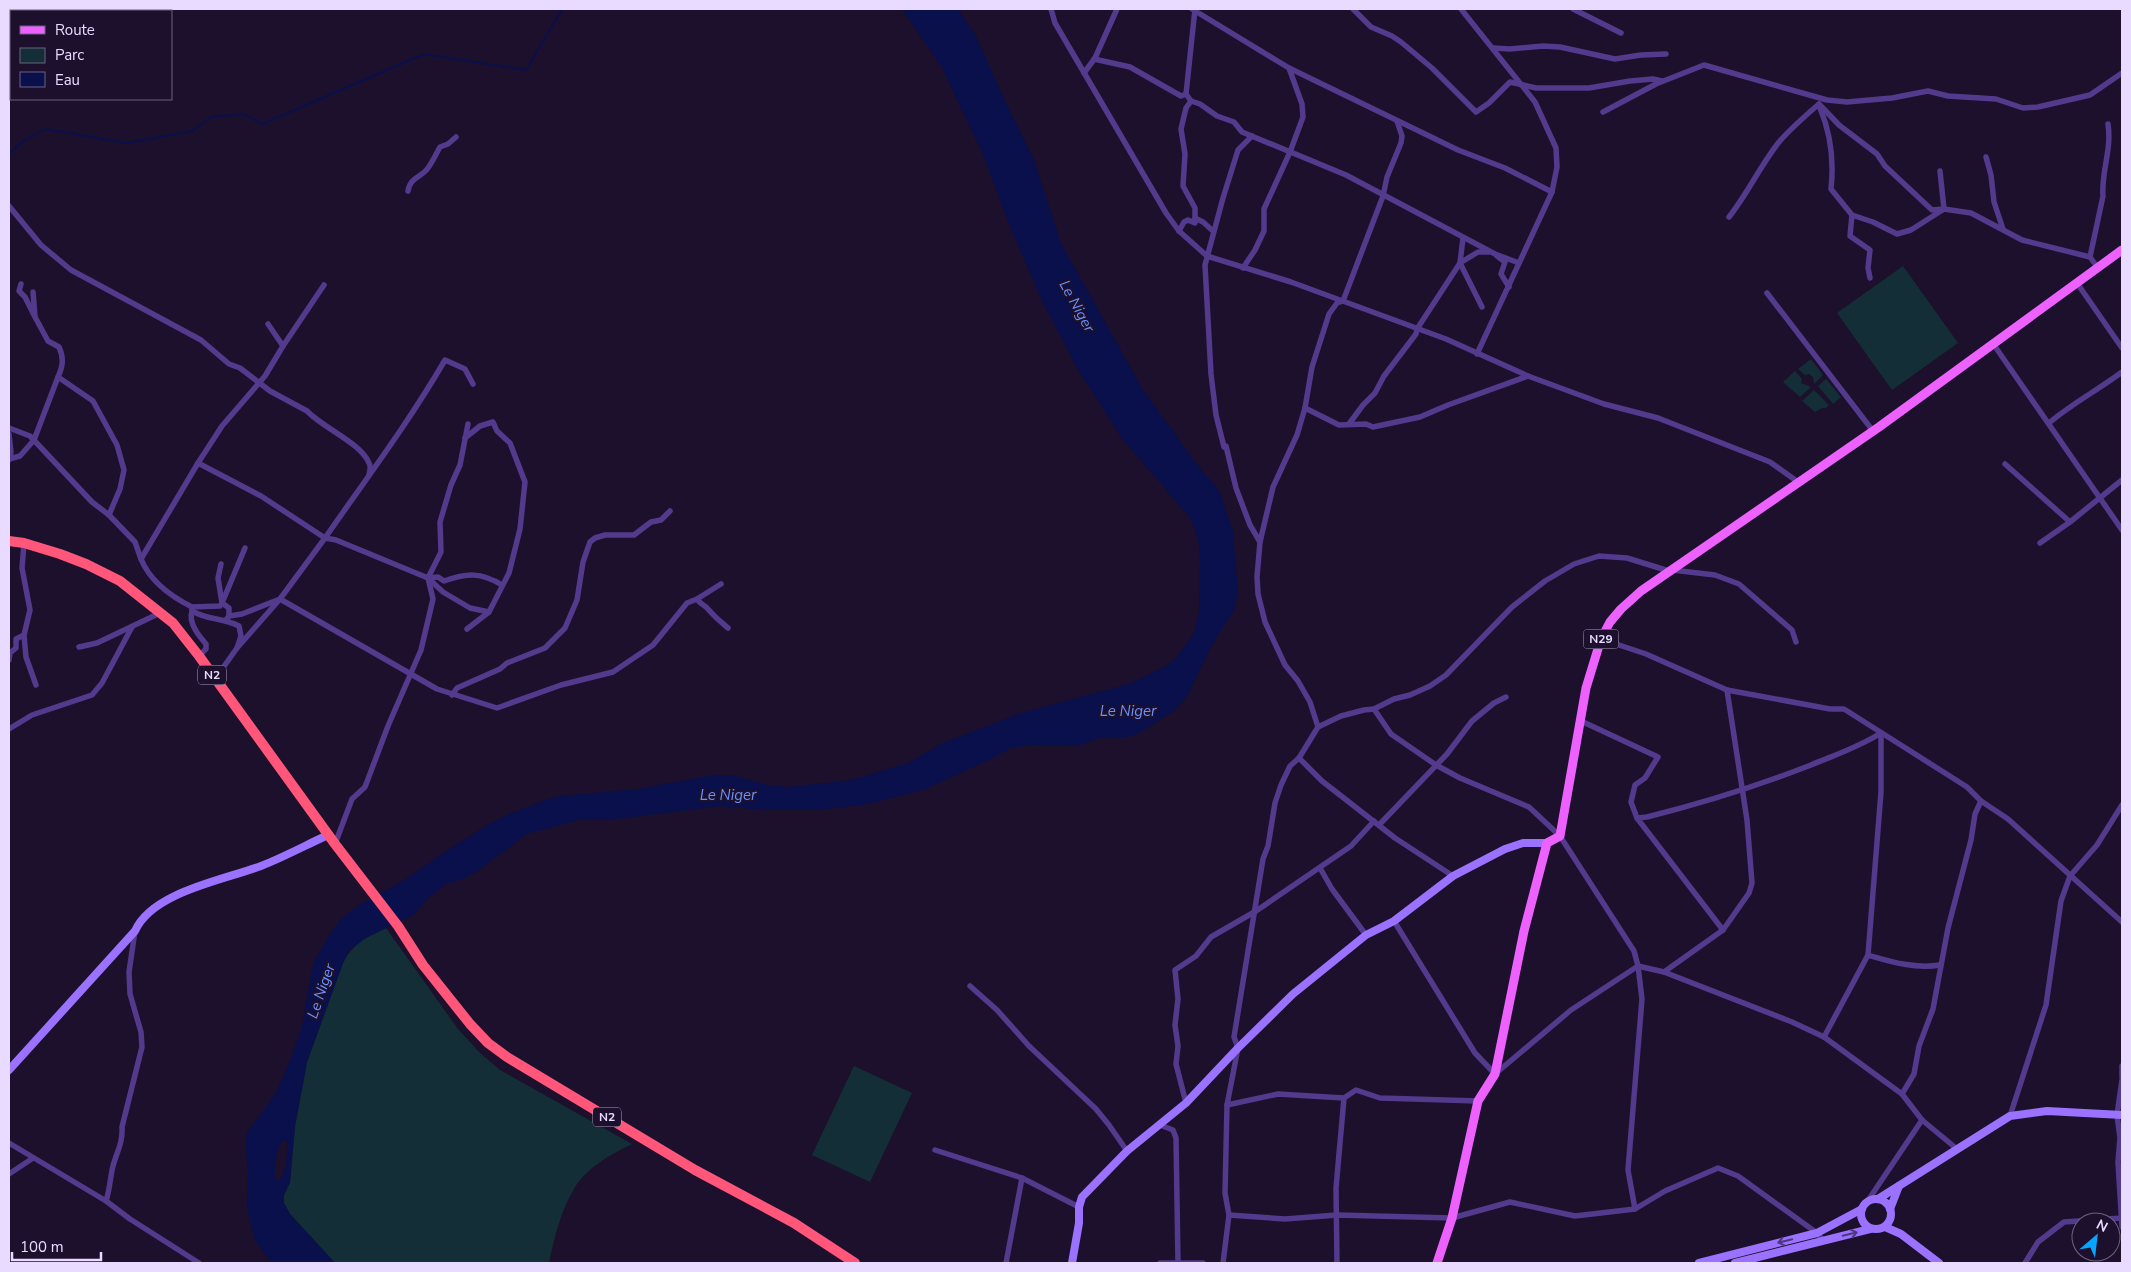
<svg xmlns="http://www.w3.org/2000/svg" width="2131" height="1272" font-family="'Nunito Sans',sans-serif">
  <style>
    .green { fill: #132e36 }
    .water { fill: #09104c; fill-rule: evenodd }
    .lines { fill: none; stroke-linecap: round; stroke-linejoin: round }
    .stream { stroke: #09104c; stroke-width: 2 }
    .street { stroke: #533a8c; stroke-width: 5.5 }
    .secondary { stroke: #9a72ff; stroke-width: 8 }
    .primary { stroke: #ed62ff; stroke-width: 9 }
    .highway { stroke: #ff567a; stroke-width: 10 }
    .oneway { stroke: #4e3780 }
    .labels { text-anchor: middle; stroke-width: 4.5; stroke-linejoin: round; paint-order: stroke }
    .shield { fill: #1c102c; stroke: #ab9ec0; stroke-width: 1 }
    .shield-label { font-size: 12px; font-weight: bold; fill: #e8dbff }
    .water-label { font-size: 15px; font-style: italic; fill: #6992ff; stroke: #1c102c }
  </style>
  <rect width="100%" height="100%" fill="#1c102c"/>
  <g class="green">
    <path d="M1903,266L1958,343L1892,390L1837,313Z"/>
    <path d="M1811,359L1823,375L1814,384L1813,377L1809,374L1805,375L1798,369Z"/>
    <path d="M1795,371L1802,379L1801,383L1811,387L1800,397L1783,382Z"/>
    <path d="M1826,379L1841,397L1833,404L1818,386Z"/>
    <path d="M1814,390L1829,405L1826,408H1822L1815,412L1802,401Z"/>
    <path d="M386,928L458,1029L480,1053L500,1070L632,1144C611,1154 585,1169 574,1189C561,1210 554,1239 549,1263H335L290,1214L284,1203V1195L290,1182L295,1126L307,1062L343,963C352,945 368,935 386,928Z"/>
    <path d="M854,1066L912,1093L870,1182L812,1155Z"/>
  </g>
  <path class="water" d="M902,9H958L976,36L1005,101L1034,160L1061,243L1143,390L1199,467L1219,490L1233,531L1238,592L1234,610L1211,647L1186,698L1174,711L1141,732L1128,737L1099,738L1078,746L1030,745L1011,748L991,759L923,790L868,804L817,810H764L720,806L617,819L579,820L527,834L475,873L463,879L446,884L427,899L415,914L364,939L349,951L343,963L307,1062L295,1126L290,1182L284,1195V1203L290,1214L335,1263H272L255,1241L247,1207L248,1168L245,1145L247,1133L276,1093L290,1061L302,1026L313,964L329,935L341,919L359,905L403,881L448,850L491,823L509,814L546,800L560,796L638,789L714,775H731L768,785L789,787L852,780L908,763L943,743L1018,714L1129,684L1166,666L1175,659L1194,634L1199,611L1200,560L1198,538L1190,518L1121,437L1077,368L1043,303L1009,224L982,152L941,66ZM282,1141L287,1142C287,1154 287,1173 278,1181L275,1178C275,1167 275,1150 282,1141Z"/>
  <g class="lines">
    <path class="stream" d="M9,154L22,142L45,129L127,143L192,131L212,117L244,114L262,124L424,54L526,70L562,9"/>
    <g class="street">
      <path d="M1051,9L1055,23L1166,213L1179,231L1207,256L1291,282L1446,339L1528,376L1604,404L1658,418L1770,462L1798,482"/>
      <path d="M1192,9L1289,68L1458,150L1505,168L1552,192"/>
      <path d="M1353,9L1371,27L1392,36L1401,42L1432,68L1476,112L1489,103L1510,82L1536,88H1589L1630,81L1653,79L1662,81"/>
      <path d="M1461,9L1535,102L1556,148L1557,167L1552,192L1477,354"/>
      <path d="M1573,9L1621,33"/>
      <path d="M1493,48L1510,49L1543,46L1560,47L1615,59L1641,55L1666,54"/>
      <path d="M1094,59L1130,67L1181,96L1186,94L1191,101L1200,104L1217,116L1234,122L1242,132L1346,175L1495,254L1519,263"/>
      <path d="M1084,73L1095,58L1117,9"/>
      <path d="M1186,94L1195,9"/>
      <path d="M1819,104L1839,125L1877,154L1885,166L1932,210L1944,209L1971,213L2022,240L2090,257L2098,268"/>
      <path d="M1820,108C1831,134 1834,161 1831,189L1852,215L1850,236L1870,250L1868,268L1870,278"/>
      <path d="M1603,112L1656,84L1704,65L1827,100L1847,102L1892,98L1928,91L1948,96L1996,99L2023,108L2038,107L2090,95L2122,73"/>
      <path d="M1252,136L1238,150L1223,198L1205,265L1211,374L1216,415L1224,447L1226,446L1236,488L1250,525L1260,542L1257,577L1258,594L1265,622L1285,665L1298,681L1310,702L1318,727"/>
      <path d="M1986,157L1991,175L1994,202L2003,229"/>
      <path d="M408,191C410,177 421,178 428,168C433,161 436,154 440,147L448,144L456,137"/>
      <path d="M9,206L41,245L71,270L201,340L229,364L240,368L270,391L307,411C323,428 361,443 369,463C371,466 370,471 369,475"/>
      <path d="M1852,215L1873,222L1897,234L1911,230L1944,209L1940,171"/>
      <path d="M1729,217C1748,193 1760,166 1779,142C1791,128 1805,116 1819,104"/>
      <path d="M1195,218L1203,222L1213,231"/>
      <path d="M1179,231L1184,222L1188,220L1195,223V208L1183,186L1185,154L1181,129L1186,108L1191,101"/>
      <path d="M1497,256L1505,262L1501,274L1509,287"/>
      <path d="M2090,257L2103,196C2101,172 2112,150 2108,124"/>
      <path d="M1243,268L1255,250L1264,231V209L1290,152L1303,117L1302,104L1289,68"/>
      <path d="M2077,283L2122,348"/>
      <path d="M21,284L19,291L25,297L34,315"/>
      <path d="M33,292L35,317L48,341L59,347C64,358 63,366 58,377L93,401L117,445L124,470L120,489L109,515"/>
      <path d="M1767,293L1873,431"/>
      <path d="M1482,307L1460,263L1478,252H1489"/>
      <path d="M1994,345L2122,530"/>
      <path d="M283,346L324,285"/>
      <path d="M1305,408L1339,425L1366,424L1373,427L1420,417L1448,405L1528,376"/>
      <path d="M2049,423C2071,404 2098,390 2122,372"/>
      <path d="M1349,424L1363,405L1375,393L1384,376L1416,334L1417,329L1460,263L1463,238"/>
      <path d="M9,428L30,436L92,502L109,515L135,542L141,559"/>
      <path d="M9,434L11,452L9,460"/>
      <path d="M465,438L480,426L493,422L497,431L510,443L525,482L520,529L509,573L489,612L467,629"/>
      <path d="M9,459L20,456L34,440L58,377"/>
      <path d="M198,463L222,426L265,376L283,346L268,324"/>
      <path d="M2005,464L2070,522"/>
      <path d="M1260,542L1273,487L1297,435L1305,408L1312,367L1329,314L1337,303L1343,301L1383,196L1387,177L1401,143L1402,136L1397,121"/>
      <path d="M24,543L22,568L30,610L24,635L26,657L36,685"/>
      <path d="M2040,543L2070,522L2122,480"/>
      <path d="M1672,570L1715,575L1739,584L1792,630L1796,642"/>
      <path d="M428,578L438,577L444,581C467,573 481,572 502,585"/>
      <path d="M697,599C700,604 703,604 706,607C713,615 719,621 728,628"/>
      <path d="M192,607L220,606L222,603L218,578L221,564"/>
      <path d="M192,611C188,623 199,636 206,644V649L199,656"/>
      <path d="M229,616V608L222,603L245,548"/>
      <path d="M226,620L229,616L242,614L280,599L437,689L497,708L561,685L613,672L653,645L687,603L697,599L721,584"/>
      <path d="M1601,639L1646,654L1727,690L1830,709H1844L1967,787L1981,801L2008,819L2122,922"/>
      <path d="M79,647L97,643L160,613"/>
      <path d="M237,648L241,636L239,626C221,617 210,621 192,611V607C172,597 150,581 141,559L198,463L261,496L325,538C366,479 409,422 445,360L465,369L473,384"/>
      <path d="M9,660L10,653L16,648V639L24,635"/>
      <path d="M215,679L237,648L280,599L325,538L336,540L428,578L443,592L470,608L489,612"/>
      <path d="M1727,690L1747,820L1752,883L1749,893L1723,930L1637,818L1647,817C1703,803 1757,786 1811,765C1835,755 1859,747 1881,733"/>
      <path d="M452,695L457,688L500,669L507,663L545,648L565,628L577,600L583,562L590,542L595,538L605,535H634L651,522L661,520L670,511"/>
      <path d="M1374,709L1391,734L1436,765L1460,778L1529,807L1560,836L1634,951L1638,966L1642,999L1628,1170L1635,1209"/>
      <path d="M1581,721L1658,757L1645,778L1635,785L1631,802L1637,818"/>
      <path d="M9,729L32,715L92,695L102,683L132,627"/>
      <path d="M1299,758L1322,781L1395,838L1453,876"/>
      <path d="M1379,825L1447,754L1472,721L1494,703L1506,697"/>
      <path d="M335,844L352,799L365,787L388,726L421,650L433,599L428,578L441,552L440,522L451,485L460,465L468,424"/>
      <path d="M1320,868L1332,889L1366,935"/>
      <path d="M1394,921L1475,1053L1495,1074L1571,1010L1638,966L1664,972L1792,1022L1824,1037L1902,1094L1922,1120L1957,1149"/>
      <path d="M1868,955C1892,962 1915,969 1940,965"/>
      <path d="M1664,972L1723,930"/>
      <path d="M970,986L997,1010L1029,1046L1096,1109L1109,1125L1127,1151"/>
      <path d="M1824,1037L1868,955L1881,792V733"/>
      <path d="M2122,1066V1077"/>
      <path d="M2122,1080L2117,1115L2120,1138L2118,1162L2122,1227"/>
      <path d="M1902,1094L1914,1074L1919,1046L1933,1009L1948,928L1971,840L1975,814L1981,801"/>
      <path d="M1186,1103L1176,1064L1178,1046L1175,1025L1178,999L1175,970L1196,956L1211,937L1256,911L1351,846L1374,821"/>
      <path d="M1227,1105L1278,1094L1344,1098"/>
      <path d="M2010,1116L2046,1005L2061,901L2070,876L2097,845L2122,805"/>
      <path d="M1160,1125L1173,1130L1176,1138L1178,1263"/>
      <path d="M9,1143L106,1201L130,1219L199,1263"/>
      <path d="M935,1150L1022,1178L1079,1207"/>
      <path d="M9,1174L33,1158"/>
      <path d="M106,1201C110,1189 110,1178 113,1166C117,1151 123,1143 122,1127L142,1047L141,1032L130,994L129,972L135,931"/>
      <path d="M1867,1202L1922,1120"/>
      <path d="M1229,1215L1285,1219L1337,1215L1452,1218L1510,1202L1575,1216L1635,1209L1665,1191L1718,1168L1738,1176L1817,1233L1823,1240"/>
      <path d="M1006,1263L1022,1178"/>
      <path d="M1160,1263H1203"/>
      <path d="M1223,1263L1229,1215L1225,1193L1227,1105L1238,1048L1234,1037L1263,859L1268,846L1275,803L1281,785L1290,766L1299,758L1318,727L1341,716L1364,710L1374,709L1394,699L1410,695L1430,686L1446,675L1512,607L1545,581L1574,564L1599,556L1627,558L1669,571"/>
      <path d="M1337,1263L1336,1188L1344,1098L1356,1090L1380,1098L1478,1101"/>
      <path d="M2025,1263L2038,1242L2064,1222L2122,1218"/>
    </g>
    <g class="secondary">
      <path d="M9,1070L135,931C152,892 224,880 261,866C284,857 306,845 328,835"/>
      <circle cx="1876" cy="1214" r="15"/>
      <path d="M1878,1199L2010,1116L2047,1111L2122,1115"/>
      <path d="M1890,1209L1899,1186"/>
      <path d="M1885,1227L1901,1234L1939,1263"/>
      <path d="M1072,1263L1079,1223V1207L1082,1197L1127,1151L1186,1103L1238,1048L1293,994L1366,935L1394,921L1453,876L1505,849L1523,843H1547"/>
      <path d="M1699,1263L1817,1233L1862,1209"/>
      <path d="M1735,1263L1870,1229"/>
    </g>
    <path class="primary" d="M1437,1263L1452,1218L1478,1101L1495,1074L1524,931L1547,843L1560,836L1586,688L1601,639L1610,622L1621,609L1641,591L1879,427L2122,250"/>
    <path class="highway" d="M9,541L24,543L60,554L86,564L120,581L173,623L199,656L335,844L398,926L423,965L470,1024L488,1043L507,1057L695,1170L794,1223L855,1263"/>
  </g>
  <defs><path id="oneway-shaft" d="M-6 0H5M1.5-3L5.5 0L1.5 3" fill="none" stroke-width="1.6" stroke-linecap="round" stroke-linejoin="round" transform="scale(1.25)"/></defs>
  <g class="oneway">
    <use href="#oneway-shaft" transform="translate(1850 1234) rotate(-13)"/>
    <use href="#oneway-shaft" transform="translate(1785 1241) rotate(166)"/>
  </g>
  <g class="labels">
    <g class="shield">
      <rect x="1583.5" y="629.5" width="35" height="19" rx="4"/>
      <rect x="198" y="665.5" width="28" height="19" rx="4"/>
      <rect x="593" y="1107.5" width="28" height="19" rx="4"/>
    </g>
    <g class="shield-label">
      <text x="1601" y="643">N29</text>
      <text x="212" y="679">N2</text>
      <text x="607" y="1121">N2</text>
    </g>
    <g class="water-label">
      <text transform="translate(1077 306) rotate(61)" y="5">Le Niger</text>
      <text x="1128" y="716">Le Niger</text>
      <text x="728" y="800">Le Niger</text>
      <text transform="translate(321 991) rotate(-71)" y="5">Le Niger</text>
    </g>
  </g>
  <rect width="2131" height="1272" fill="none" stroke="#e8dbff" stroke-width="20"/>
  <rect x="10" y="10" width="162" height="90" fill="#1c102c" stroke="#6e6180"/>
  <rect x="20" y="26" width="25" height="8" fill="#ed62ff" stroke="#6e6180"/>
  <text x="55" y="35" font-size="15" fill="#e8dbff">Route</text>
  <rect x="20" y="48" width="25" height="15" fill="#132e36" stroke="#6e6180"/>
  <text x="55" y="60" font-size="15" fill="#e8dbff">Parc</text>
  <rect x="20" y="72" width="25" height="15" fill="#09104c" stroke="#6e6180"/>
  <text x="55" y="85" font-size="15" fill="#e8dbff">Eau</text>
  <g transform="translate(2096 1237) rotate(28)"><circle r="24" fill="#1c102c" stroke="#6e6180"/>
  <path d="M0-4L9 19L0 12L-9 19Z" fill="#07a5ff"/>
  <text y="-8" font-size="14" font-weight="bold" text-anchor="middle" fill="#e8dbff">N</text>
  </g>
  <path d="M12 1252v8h89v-8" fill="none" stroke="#e8dbff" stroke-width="2.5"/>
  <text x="20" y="1252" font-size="15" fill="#e8dbff" stroke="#1c102c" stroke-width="4" paint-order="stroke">100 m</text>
</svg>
